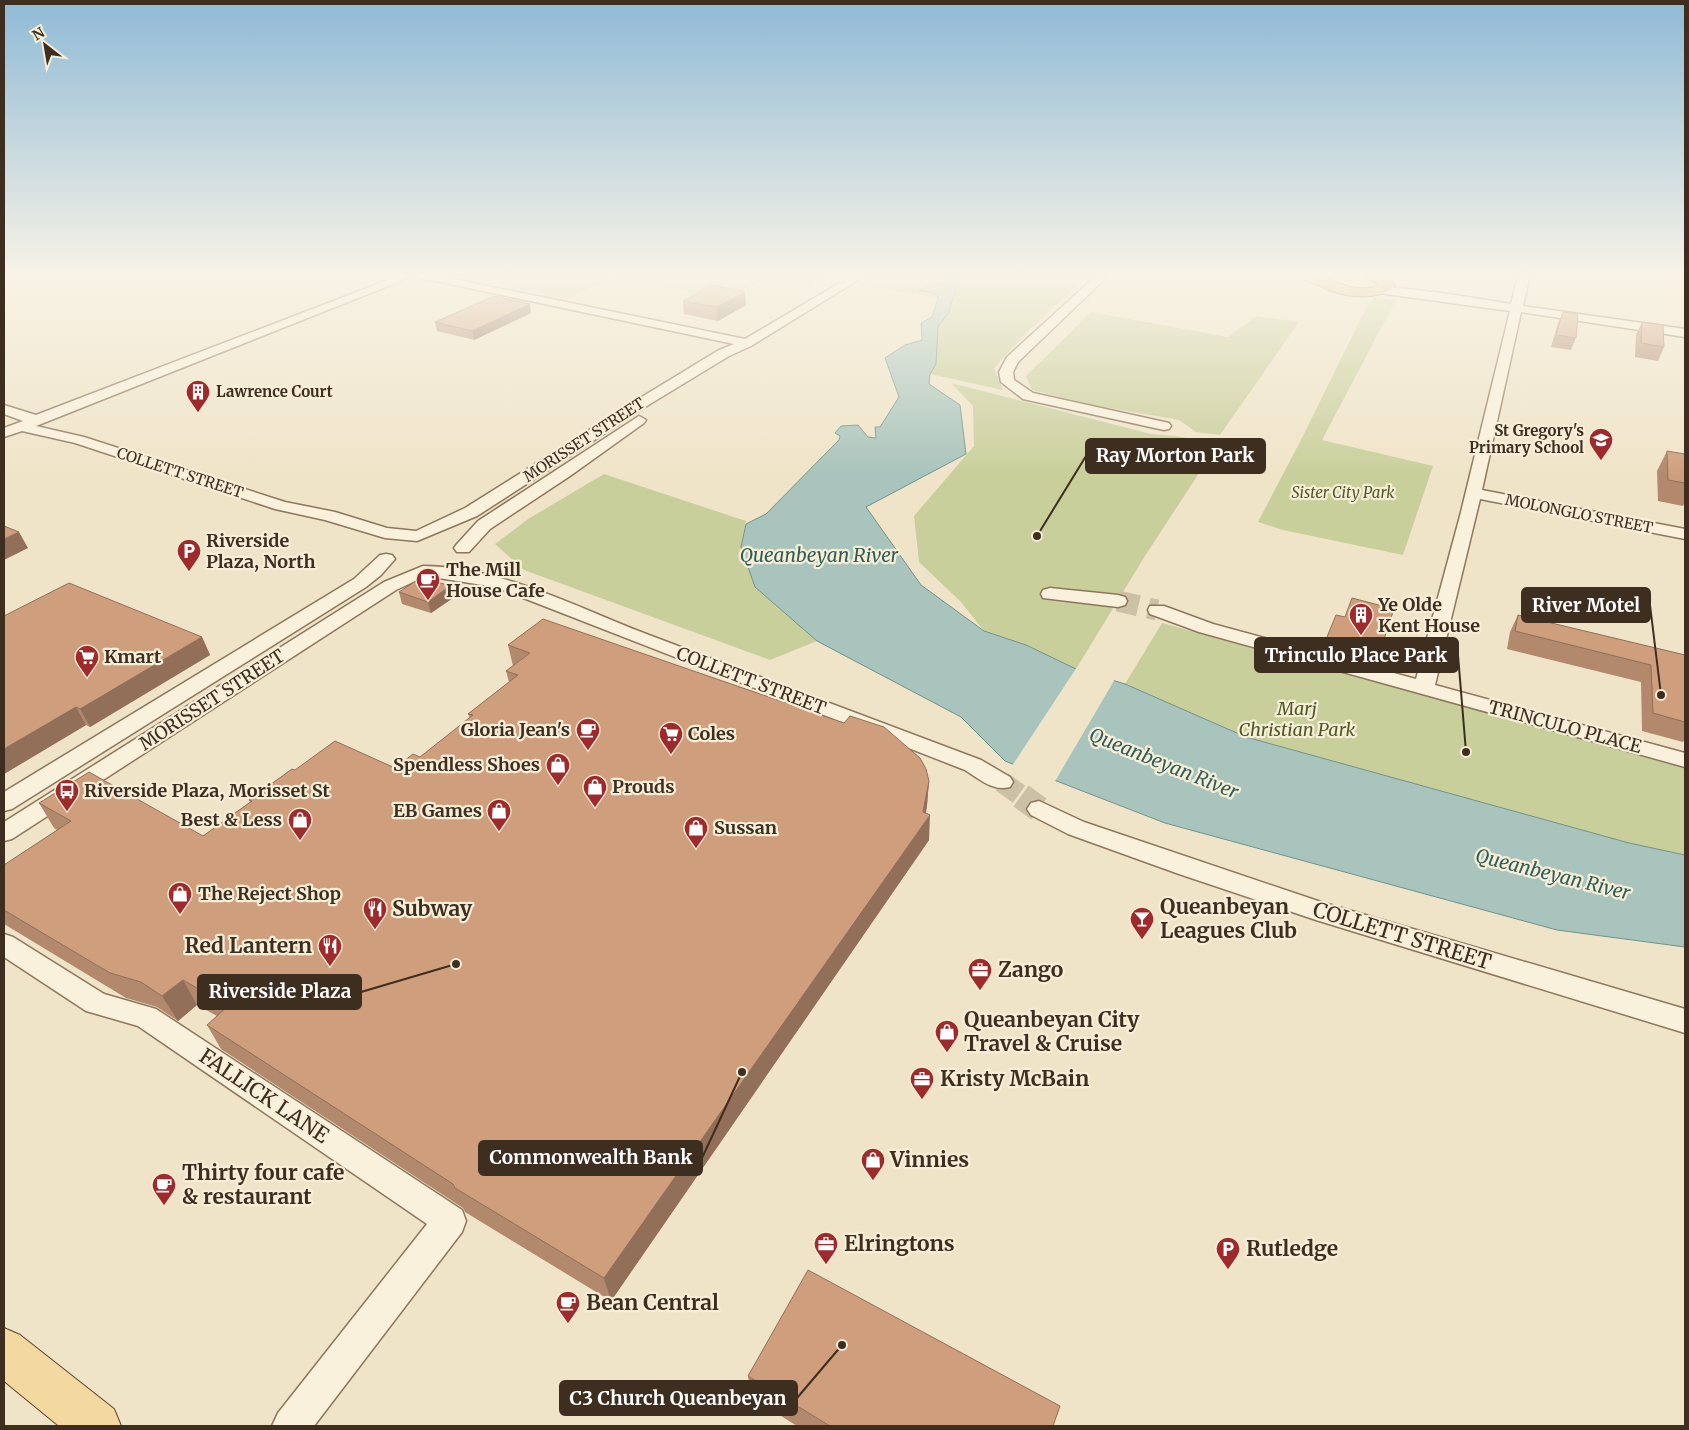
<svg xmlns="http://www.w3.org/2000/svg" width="1689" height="1430" font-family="Merriweather,serif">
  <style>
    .green { fill: #c9cf9b }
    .water { fill: #a9c4bc; stroke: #6f938a }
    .pier { fill: #f0e4c8 }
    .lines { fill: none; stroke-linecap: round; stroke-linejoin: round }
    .minor-tunnel-far1 { stroke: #ccc0a6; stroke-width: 21; stroke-dasharray: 21 10; stroke-linecap: butt }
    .minor-tunnel { stroke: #ccc0a6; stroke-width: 26; stroke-dasharray: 26 13; stroke-linecap: butt }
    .minor-casing { stroke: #8d765c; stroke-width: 3 }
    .major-casing { stroke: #5b4430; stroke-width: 2 }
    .highway-casing { stroke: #5b4430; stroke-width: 2 }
    .minor { fill: #faf1dc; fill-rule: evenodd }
    .major { fill: #f3d9a0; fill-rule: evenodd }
    .highway { fill: #e0a458; fill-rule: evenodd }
    .wall { fill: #b2896c }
    .shaded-wall { fill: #916f58 }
    .building { fill: #cf9f7d; stroke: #916f58 }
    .labels { text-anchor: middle; stroke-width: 4.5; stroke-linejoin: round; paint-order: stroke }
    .far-poi-label { font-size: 15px; font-weight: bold; fill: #3d2e20; stroke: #f7eed8; text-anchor: start }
    .far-street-label { font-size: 15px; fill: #3d2e20; stroke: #f7eed8 }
    .far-park-label { font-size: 15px; font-style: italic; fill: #4d5a26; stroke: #f7eed8 }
    .poi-label { font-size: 18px; font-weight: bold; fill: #3d2e20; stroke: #f7eed8; text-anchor: start }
    .street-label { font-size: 18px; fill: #3d2e20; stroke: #f7eed8 }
    .park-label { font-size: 18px; font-style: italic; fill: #4d5a26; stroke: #f7eed8 }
    .water-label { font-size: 19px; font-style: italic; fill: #2f5d5a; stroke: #f7eed8 }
    .near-poi-label { font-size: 21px; font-weight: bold; fill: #3d2e20; stroke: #f7eed8; text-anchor: start }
    .near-street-label { font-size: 21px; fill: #3d2e20; stroke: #f7eed8 }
    .leader { fill: none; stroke: #3d2e20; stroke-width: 2 }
    .callout-dot { fill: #3d2e20; stroke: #f7eed8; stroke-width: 2 }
    .callout { fill: #3d2e20; stroke: #3d2e20; stroke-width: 2 }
    .callout-label { font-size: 19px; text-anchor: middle; font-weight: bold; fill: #fff }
  </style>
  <rect width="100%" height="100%" fill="#f0e4c8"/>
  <g class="green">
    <path d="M455,275H825L807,287L765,279L727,299L613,277L568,299Z"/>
    <path d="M874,275H944V282L920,290L936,294L938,298L859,285Z"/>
    <path d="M956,275H1089L1027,332L994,368L1003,390L930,374L936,364L938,326L948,314L958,286Z"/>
    <path d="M1374,298L1396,300L1322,440L1433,466L1403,555L1283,530L1258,522L1303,436L1368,304Z"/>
    <path d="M1091,312L1228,337L1256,316L1299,322L1220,435L1196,432L1179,420L1093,405L1032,390L1026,376Z"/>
    <path d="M951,383L1151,434L1176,436L1218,444L1145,556L1076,669L1026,645L984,631L961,602L919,562L914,516L974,446L973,406Z"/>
    <path d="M604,474L746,521L741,547L755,587L817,641L770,660L524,570L495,544L528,519Z"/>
    <path d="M1162,623L1685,767V855L1629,843L1246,737L1125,684Z"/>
  </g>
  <path class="water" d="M944,275H956V281H959L948,314L938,326L936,364L930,374L929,384L960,405L966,454L866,507L921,585L984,631L1026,645L1076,669L1125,684L1246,737L1629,843L1685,855V947L1557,930L1165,823L1005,761L961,717L817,641L755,587L741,547L746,524L766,514L839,440L840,436L835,433L841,426L858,425L868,437L876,438L875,427H880L899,397L885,358L905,345L922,340L921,323L932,317L938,298L936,294L919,290L944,282Z"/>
  <path class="pier" d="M1077,667L1115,679L1054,783L1012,766Z"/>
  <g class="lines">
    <g class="minor-tunnel-far1">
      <path d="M1118,601L1157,610"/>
      <path d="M1002,782L1023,797"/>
    </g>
    <path class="minor-tunnel" d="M1021,796L1039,809"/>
    <defs>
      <g id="minor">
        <path d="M401,275H435L745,339L853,275H866L751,346L729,356L650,404L477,516L417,541L385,538L325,520L275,509L75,443L22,431L4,437V428L23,421L4,414V405L36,415ZM416,275L421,278L734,344L719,350L640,398L465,508L416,531L387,528L335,512L285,502L84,437L36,426Z"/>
        <path d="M1097,275H1109L1018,362L1013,372L1014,380L1033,393L1169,423L1171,426L1169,429L1164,430L1023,399L1001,382L999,372L1007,357Z"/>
        <path d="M1291,275H1307L1332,284L1326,287Z"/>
        <path d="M1518,275H1530L1523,306L1685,329V337L1521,312L1482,490L1685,529V539L1480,499L1435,685L1685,753V767L1199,632L1150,614L1148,610L1150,606H1164L1213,624L1416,679L1460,516L1510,311L1378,293L1372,290C1381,281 1492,301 1511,304Z"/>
        <path d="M639,416L646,420L644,423L570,476L490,529L469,552H457L454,548L457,544L478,521Z"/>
        <path d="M386,554L392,555L395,559L381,575L366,587L12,809L4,811V792L354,579L380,555Z"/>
        <path d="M423,566C503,567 575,607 649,635C759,677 870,718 981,760L1010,777L1013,782L1010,787C994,792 979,779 965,770L495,587L426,576L396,590L12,839L4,841V822L384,582Z"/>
        <path d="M1050,588L1118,595L1125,597L1127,601L1125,605L1118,607L1043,598L1041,594L1043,590Z"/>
        <path d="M1039,801L1084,822L1318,901L1685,1009V1033L1316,920L1179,874L1068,834L1031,815L1027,809L1031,803Z"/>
        <path d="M4,934L13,937L104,994L156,1009L462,1210L466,1221L462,1232L314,1426H272L278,1413L427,1224L138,1026L86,1011L4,957Z"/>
      </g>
      <path id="major" d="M4,1328L20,1335L114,1409L121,1426H59L4,1381Z"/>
      <path id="highway" d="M1316,275H1330L1329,279C1342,286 1366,293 1379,284L1367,278L1365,275H1386L1395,285C1382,304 1327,297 1314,280Z"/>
    </defs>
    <use href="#minor" class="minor-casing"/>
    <use href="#major" class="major-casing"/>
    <use href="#highway" class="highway-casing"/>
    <use href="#minor" class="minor"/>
    <use href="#major" class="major"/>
    <use href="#highway" class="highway"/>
  </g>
  <g class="wall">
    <path d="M683,301L746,305L718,321L684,314Z"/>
    <path d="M1563,312L1576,338L1571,350L1551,347L1558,323Z"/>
    <path d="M531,313L474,340L437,331L435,322Z"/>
    <path d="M1642,322L1664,347L1658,361L1635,357L1636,335Z"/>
    <path d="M1667,451L1685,454V502L1683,506L1658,501L1657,471Z"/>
    <path d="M450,586L453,598L431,613L402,604L399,592Z"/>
    <path d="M1518,615L1685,655V739L1683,742L1642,731L1641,682L1507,649L1510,632Z"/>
    <path d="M4,616L202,637L210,655L90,727L86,725L4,774Z"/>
    <path d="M1327,637L1380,651L1375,663L1324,649Z"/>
    <path d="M508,645L929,781L927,805L926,813L929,840L611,1301L465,1212L463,1208L221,1049L207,1025L217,1016L197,1005L178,1021L157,1007L126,998L4,924V865L57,830L54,828L39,803L203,836L250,802L249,800L295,770L395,768L420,757L470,718L468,714L509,682L506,671L513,666Z"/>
    <path d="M748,1376L1054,1426H797L751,1397Z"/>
  </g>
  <g class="shaded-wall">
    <path d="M745,292L746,305L718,321L717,307Z"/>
    <path d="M530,304L531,313L474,340L472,331Z"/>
    <path d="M19,532L28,548L4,560V539Z"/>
    <path d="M450,586L453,598L431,613L428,602Z"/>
    <path d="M202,637L210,655L90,727L80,709Z"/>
    <path d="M76,707L86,725L4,774V749Z"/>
    <path d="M929,781L927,805L924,824L930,815L929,840L611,1301L604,1278L923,812Z"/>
    <path d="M183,980L197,1005L178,1021L162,996Z"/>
  </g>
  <g class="building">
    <path d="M712,285L745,292L717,307L683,301Z"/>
    <path d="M494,296L530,304L472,331L435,322Z"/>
    <path d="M1563,312L1578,314L1576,338L1556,335Z"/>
    <path d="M1642,322L1663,325L1664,347L1641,343Z"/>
    <path d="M1667,451L1685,454V483L1668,480Z"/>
    <path d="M4,526L19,532L4,539Z"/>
    <path d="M422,577L450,586L428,602L399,592Z"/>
    <path d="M69,583L202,637L80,709L76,707L4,749V616Z"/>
    <path d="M1352,598L1394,609L1380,651L1327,637L1336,615L1345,617Z"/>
    <path d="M1518,615L1685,655V722L1653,713L1651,665L1515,631Z"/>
    <path d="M543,619L844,723L850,716L884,727L920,758L926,769L929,781L923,812L930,815L604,1278L455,1188L453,1184L207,1025L228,1006L183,980L162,996L141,982L110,973L4,910V865L71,821L39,803L89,772L203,836L252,801L249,800L292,769L295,770L335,741L395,768L413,754L420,757L473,715L468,714L518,675L506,671L530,653L508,645Z"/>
    <path d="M808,1270L1060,1406L1053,1426H830L748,1376Z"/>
  </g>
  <linearGradient id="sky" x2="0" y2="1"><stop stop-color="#8fbad6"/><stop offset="0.58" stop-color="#f8f3e6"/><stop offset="1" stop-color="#f8f3e6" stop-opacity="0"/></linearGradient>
  <rect width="1689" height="475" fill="url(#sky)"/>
  <defs>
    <symbol id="building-pin" viewBox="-11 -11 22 30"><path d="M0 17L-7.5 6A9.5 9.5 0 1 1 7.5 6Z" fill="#9e2a2b" stroke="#f7eed8"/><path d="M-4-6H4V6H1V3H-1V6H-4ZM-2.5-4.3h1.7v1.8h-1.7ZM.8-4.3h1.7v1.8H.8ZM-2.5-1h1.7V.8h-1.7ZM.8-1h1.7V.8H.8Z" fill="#fff"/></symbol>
    <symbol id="school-pin" viewBox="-11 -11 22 30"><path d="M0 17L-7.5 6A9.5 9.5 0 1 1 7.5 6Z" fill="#9e2a2b" stroke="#f7eed8"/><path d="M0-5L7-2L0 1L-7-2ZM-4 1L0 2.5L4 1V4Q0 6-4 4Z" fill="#fff"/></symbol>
    <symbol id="parking-pin" viewBox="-11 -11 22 30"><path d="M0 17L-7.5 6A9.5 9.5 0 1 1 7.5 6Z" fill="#9e2a2b" stroke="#f7eed8"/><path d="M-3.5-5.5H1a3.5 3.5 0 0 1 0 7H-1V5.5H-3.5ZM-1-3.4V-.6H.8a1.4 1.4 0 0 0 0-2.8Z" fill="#fff"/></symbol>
    <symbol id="cafe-pin" viewBox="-11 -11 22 30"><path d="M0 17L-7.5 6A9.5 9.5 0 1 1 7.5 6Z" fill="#9e2a2b" stroke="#f7eed8"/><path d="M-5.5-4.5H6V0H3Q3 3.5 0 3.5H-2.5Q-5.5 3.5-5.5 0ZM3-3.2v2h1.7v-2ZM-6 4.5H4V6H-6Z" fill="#fff"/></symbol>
    <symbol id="supermarket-pin" viewBox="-11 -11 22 30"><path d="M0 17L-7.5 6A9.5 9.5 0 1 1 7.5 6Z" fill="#9e2a2b" stroke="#f7eed8"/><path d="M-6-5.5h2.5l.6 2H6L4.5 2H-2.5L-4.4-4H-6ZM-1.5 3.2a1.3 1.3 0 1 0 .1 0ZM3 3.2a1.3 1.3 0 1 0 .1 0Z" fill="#fff"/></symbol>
    <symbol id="shop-pin" viewBox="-11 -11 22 30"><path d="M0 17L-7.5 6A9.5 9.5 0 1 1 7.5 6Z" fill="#9e2a2b" stroke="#f7eed8"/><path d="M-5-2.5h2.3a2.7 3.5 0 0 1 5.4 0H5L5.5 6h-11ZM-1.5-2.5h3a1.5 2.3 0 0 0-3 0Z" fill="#fff"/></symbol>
    <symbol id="bus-pin" viewBox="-11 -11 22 30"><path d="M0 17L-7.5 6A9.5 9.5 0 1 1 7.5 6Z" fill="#9e2a2b" stroke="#f7eed8"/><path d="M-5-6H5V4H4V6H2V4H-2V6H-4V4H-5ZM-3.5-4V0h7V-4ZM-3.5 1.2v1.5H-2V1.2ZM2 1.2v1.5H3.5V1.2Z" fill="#fff"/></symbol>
    <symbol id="restaurant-pin" viewBox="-11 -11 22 30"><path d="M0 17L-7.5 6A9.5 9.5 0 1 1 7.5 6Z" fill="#9e2a2b" stroke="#f7eed8"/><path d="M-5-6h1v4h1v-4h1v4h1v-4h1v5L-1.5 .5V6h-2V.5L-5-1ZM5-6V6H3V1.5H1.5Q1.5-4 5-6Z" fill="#fff"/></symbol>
    <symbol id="bar-pin" viewBox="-11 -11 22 30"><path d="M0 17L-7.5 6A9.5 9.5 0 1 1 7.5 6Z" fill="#9e2a2b" stroke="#f7eed8"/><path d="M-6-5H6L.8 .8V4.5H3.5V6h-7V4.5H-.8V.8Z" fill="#fff"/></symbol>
    <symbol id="office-pin" viewBox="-11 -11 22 30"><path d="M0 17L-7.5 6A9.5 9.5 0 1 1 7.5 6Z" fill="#9e2a2b" stroke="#f7eed8"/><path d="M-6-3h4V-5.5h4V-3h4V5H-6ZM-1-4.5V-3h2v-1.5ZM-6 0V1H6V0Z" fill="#fff"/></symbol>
  </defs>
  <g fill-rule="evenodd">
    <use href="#building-pin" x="184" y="378" width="28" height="38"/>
    <use href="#school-pin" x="1587" y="426" width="28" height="38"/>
    <use href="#parking-pin" x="175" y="537" width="28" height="38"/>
    <use href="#cafe-pin" x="414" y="566" width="28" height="38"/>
    <use href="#building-pin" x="1347" y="601" width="28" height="38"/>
    <use href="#supermarket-pin" x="73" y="643" width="28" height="38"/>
    <use href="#cafe-pin" x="574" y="716" width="28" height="38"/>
    <use href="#supermarket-pin" x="657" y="720" width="28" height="38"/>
    <use href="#shop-pin" x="544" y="751" width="28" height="38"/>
    <use href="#shop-pin" x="581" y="773" width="28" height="38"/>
    <use href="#bus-pin" x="53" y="777" width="28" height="38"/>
    <use href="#shop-pin" x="485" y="797" width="28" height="38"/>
    <use href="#shop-pin" x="286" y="806" width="28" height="38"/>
    <use href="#shop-pin" x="682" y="814" width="28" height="38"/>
    <use href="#shop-pin" x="166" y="880" width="28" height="38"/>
    <use href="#restaurant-pin" x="361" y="895" width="28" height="38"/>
    <use href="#bar-pin" x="1128" y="905" width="28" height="38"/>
    <use href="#restaurant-pin" x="316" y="932" width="28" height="38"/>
    <use href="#office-pin" x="966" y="956" width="28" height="38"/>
    <use href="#shop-pin" x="933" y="1018" width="28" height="38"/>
    <use href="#office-pin" x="908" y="1065" width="28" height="38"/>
    <use href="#shop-pin" x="859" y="1146" width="28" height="38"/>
    <use href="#cafe-pin" x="150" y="1171" width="28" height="38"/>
    <use href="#office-pin" x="812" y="1230" width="28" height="38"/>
    <use href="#parking-pin" x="1214" y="1235" width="28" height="38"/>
    <use href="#cafe-pin" x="554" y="1289" width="28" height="38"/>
  </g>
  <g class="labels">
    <g class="far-poi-label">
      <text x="216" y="397">Lawrence Court</text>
      <text x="1584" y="436" text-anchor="end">St Gregory's<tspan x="1584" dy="17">Primary School</tspan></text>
    </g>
    <g class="far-street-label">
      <text transform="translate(584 440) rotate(-33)" y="5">MORISSET STREET</text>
      <text transform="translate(180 473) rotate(18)" y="5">COLLETT STREET</text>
      <text transform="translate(1579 514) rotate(11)" y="5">MOLONGLO STREET</text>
    </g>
    <g class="far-park-label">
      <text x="1343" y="498">Sister City Park</text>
    </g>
    <g class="poi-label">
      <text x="206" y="547">Riverside<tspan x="206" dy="21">Plaza, North</tspan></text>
      <text x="446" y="576">The Mill<tspan x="446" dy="21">House Cafe</tspan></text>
      <text x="1378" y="611">Ye Olde<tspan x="1378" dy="21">Kent House</tspan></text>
      <text x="104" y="663">Kmart</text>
      <text x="570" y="736" text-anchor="end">Gloria Jean's</text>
      <text x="688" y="740">Coles</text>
      <text x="540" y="771" text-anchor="end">Spendless Shoes</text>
      <text x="612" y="793">Prouds</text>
      <text x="84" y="797">Riverside Plaza, Morisset St</text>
      <text x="482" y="817" text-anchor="end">EB Games</text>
      <text x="282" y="826" text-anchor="end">Best &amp; Less</text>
      <text x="714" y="834">Sussan</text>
      <text x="198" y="900">The Reject Shop</text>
    </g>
    <g class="street-label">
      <text transform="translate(751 681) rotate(21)" y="6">COLLETT STREET</text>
      <text transform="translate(212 700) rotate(-33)" y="6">MORISSET STREET</text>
      <text transform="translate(1565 727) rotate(15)" y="6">TRINCULO PLACE</text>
    </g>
    <g class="park-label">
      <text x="1297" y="715">Marj<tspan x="1297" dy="21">Christian Park</tspan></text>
    </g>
    <g class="water-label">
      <text x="819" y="562">Queanbeyan River</text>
      <text transform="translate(1164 763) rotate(22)" y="7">Queanbeyan River</text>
      <text transform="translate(1553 874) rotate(14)" y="7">Queanbeyan River</text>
    </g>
    <g class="near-poi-label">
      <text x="1160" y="914">Queanbeyan<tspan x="1160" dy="24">Leagues Club</tspan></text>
      <text x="392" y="916">Subway</text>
      <text x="312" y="953" text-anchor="end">Red Lantern</text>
      <text x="998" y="977">Zango</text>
      <text x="964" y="1027">Queanbeyan City<tspan x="964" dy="24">Travel &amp; Cruise</tspan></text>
      <text x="940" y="1086">Kristy McBain</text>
      <text x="890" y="1167">Vinnies</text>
      <text x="182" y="1180">Thirty four cafe<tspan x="182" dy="24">&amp; restaurant</tspan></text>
      <text x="844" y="1251">Elringtons</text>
      <text x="1246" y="1256">Rutledge</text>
      <text x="586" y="1310">Bean Central</text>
    </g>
    <g class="near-street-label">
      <text transform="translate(1402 936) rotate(17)" y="7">COLLETT STREET</text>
      <text transform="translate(264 1096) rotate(34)" y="7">FALLICK LANE</text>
    </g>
  </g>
  <path class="leader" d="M1037 536L1086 456M1661 695L1650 605M1466 752L1458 655M456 964L361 992M742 1072L702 1158M842 1345L797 1398"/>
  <g class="callout-dot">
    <circle cx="1037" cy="536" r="5"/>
    <circle cx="1661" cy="695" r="5"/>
    <circle cx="1466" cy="752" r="5"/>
    <circle cx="456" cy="964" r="5"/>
    <circle cx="742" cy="1072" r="5"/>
    <circle cx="842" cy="1345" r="5"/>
  </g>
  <g class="callout">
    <rect x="1086" y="439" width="179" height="34" rx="5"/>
    <rect x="1522" y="588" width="128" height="34" rx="5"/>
    <rect x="1255" y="638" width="203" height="34" rx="5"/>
    <rect x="198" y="975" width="163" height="34" rx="5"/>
    <rect x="479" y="1141" width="223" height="34" rx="5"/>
    <rect x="560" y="1381" width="237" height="34" rx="5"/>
  </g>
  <g class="callout-label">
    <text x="1175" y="462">Ray Morton Park</text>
    <text x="1586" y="612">River Motel</text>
    <text x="1356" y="662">Trinculo Place Park</text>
    <text x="280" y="998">Riverside Plaza</text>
    <text x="591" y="1164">Commonwealth Bank</text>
    <text x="678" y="1405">C3 Church Queanbeyan</text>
  </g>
  <rect width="1689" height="1430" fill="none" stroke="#3d2e20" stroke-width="10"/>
  <g transform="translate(45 45) rotate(329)" stroke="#f7eed8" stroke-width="4" paint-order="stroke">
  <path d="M0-4L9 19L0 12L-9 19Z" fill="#3d2e20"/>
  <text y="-8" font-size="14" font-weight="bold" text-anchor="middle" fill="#3d2e20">N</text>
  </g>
</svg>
